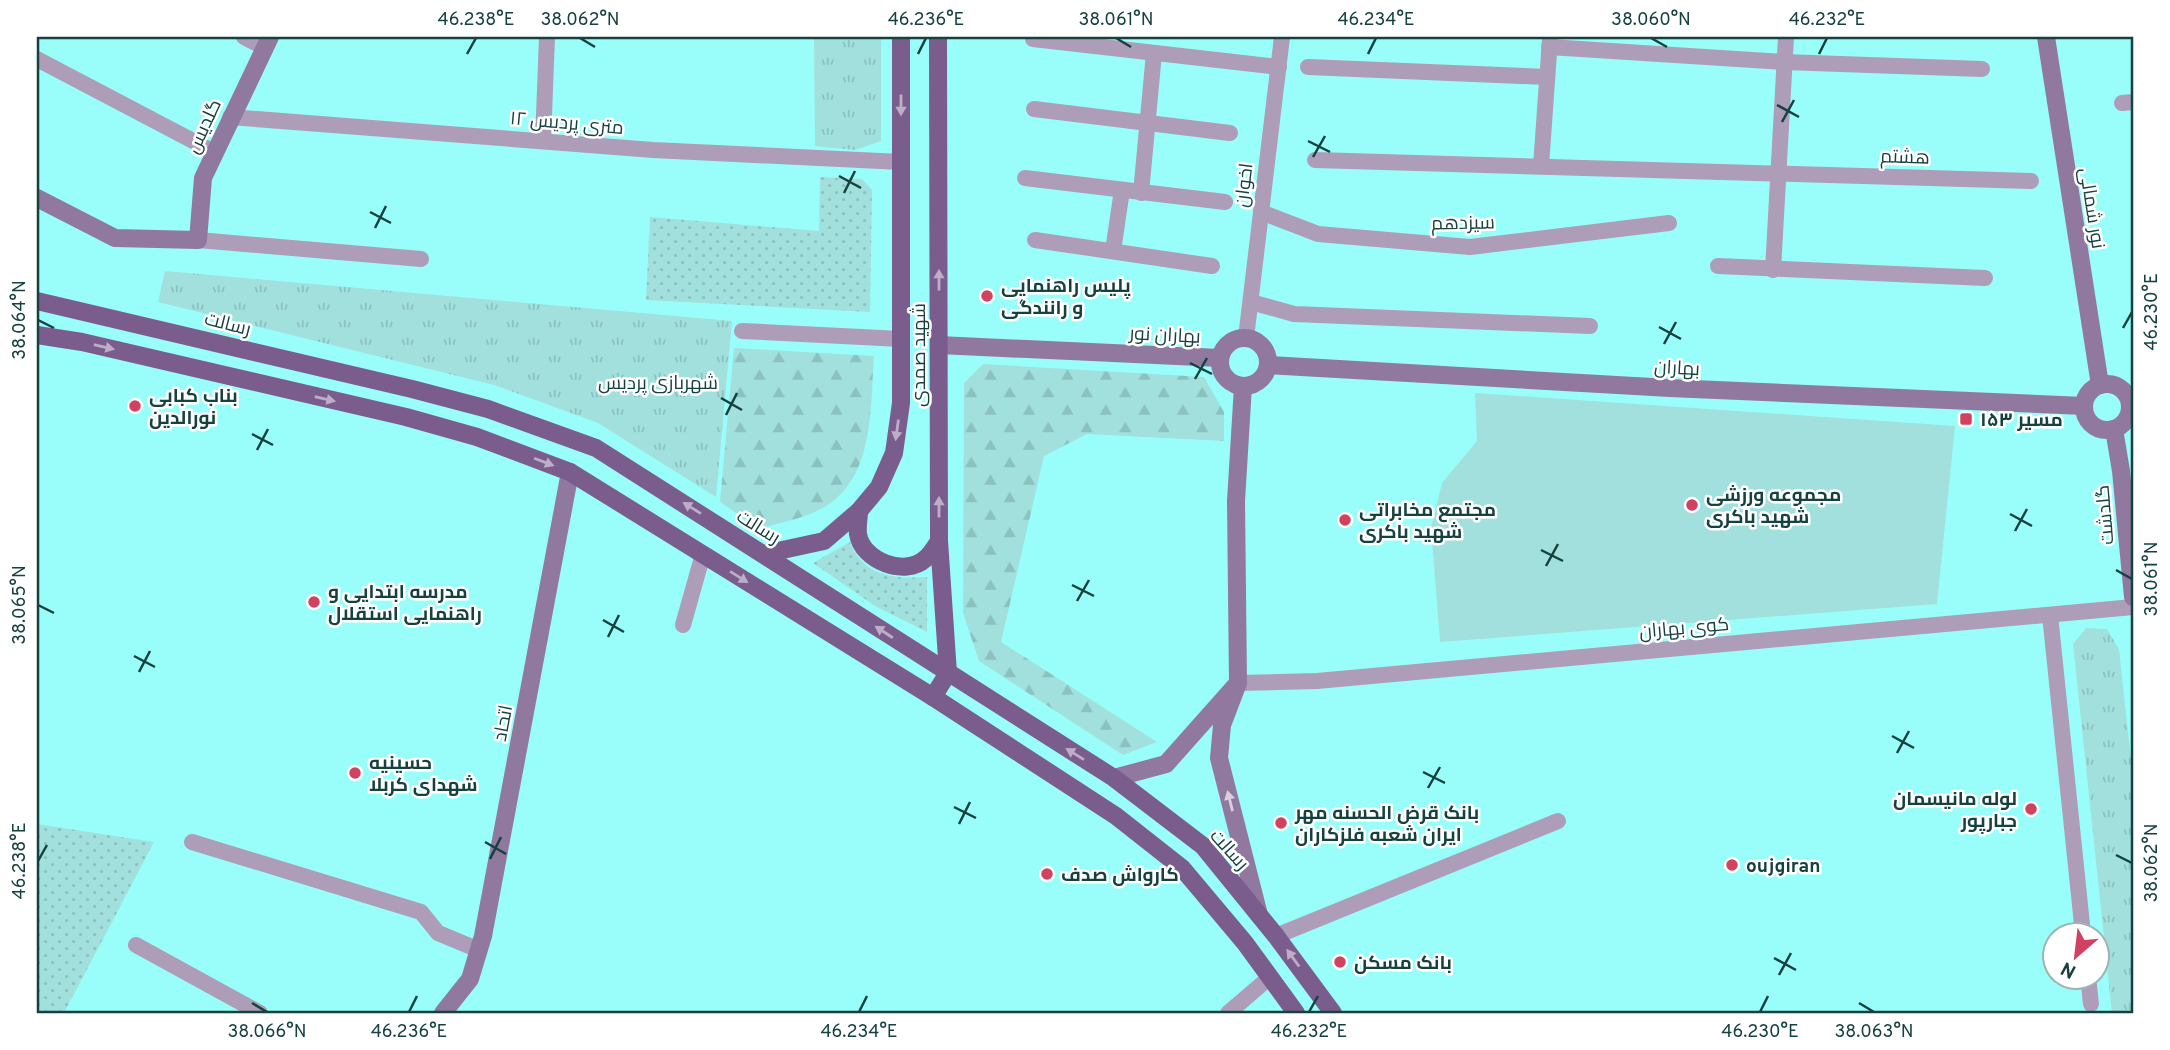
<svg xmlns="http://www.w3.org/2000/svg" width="2170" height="1050" font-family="Overpass,Cairo,sans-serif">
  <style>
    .grass { fill: url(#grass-dots) }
    .forest { fill: url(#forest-firs) }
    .park { fill: url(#park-tufts) }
    .pitch { fill: #a2e0dd }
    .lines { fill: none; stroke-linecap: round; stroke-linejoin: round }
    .street { stroke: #ad9db8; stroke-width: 16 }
    .secondary { stroke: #90789f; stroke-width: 18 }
    .primary { stroke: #7b5d8d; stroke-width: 18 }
    .oneway { fill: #bdaec6 }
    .oneway2 { fill: #d8d0dd }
    .ticks { fill: none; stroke: #15413f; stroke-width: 2.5 }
    .poi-dot { fill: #d14160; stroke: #fff; stroke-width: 2.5 }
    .labels { text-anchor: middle; stroke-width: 5; stroke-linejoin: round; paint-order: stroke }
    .street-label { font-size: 19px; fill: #15413f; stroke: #fff }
    .poi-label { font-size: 19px; font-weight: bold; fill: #15413f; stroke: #fff; text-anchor: start }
    .park-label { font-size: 19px; fill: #144140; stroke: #fff }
    .neatline { fill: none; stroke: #15413f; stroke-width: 2.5 }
    .ticks-label { font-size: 18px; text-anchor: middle; fill: #15413f }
  </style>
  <defs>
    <pattern id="grass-dots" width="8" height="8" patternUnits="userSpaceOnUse" patternTransform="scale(1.75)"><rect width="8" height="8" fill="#a2e0dd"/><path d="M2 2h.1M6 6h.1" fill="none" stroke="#8bc1bf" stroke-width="1.8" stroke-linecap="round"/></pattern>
    <pattern id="forest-firs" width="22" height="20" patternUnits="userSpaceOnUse" patternTransform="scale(1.75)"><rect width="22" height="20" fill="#a2e0dd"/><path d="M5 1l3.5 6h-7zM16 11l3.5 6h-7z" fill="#8bc1bf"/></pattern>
    <pattern id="park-tufts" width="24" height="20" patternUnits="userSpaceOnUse" patternTransform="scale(1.75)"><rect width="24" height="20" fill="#a2e0dd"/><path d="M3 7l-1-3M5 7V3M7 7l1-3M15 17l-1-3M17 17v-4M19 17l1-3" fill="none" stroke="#8bc1bf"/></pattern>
  </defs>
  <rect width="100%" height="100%" fill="#99fef9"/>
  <g class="grass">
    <path d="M820,177L862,179L872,190L870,312L646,300L650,217L819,231Z"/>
    <path d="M850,542C864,577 893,579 927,577V632L875,606L813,563Z"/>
    <path d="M37,824L154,842L64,1013H37Z"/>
  </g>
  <g class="forest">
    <path d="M734,348L874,356C870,411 875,484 817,511C800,519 778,523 760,529L720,502Z"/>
    <path d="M983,364L1204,377L1224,412V441L1087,434L1044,456L1001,642L1157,742L1123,755L979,661L963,613L964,383Z"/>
  </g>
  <g class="park">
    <path d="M814,37H881V141L855,150L815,146Z"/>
    <path d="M165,271L732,321L716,497L598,423L494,385L158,302Z"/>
    <path d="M2086,628L2107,629L2119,649L2133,778V1011L2112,1013L2073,644Z"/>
  </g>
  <path class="pitch" d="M1475,393L1955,426L1937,604L1440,642L1431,528L1442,483L1477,441Z"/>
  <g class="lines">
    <g class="street">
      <path d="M244,37L265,48"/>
      <path d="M1033,39L1279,67"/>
      <path d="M1549,47L1784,62L1982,69"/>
      <path d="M37,59L214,152"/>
      <path d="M1308,67L1547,77"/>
      <path d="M2122,103L2133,102"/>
      <path d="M1034,109L1230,133"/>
      <path d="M230,117L653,150L901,162"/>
      <path d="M543,141L547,37"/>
      <path d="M1315,160L2031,181"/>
      <path d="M1541,166L1550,39"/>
      <path d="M1025,178L1225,202"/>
      <path d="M1141,193L1154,53"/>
      <path d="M1261,212L1318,234L1470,247L1669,223"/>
      <path d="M198,240L421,259"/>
      <path d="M1035,240L1212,266"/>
      <path d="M1113,251L1122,190"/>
      <path d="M1718,266L1985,278"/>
      <path d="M1773,270L1786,37"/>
      <path d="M1251,302L1294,314L1590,326"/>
      <path d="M742,331L901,339"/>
      <path d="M1246,338L1282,37"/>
      <path d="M2050,615L2083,934"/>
      <path d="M683,625L703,554"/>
      <path d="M1238,683L1317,681L2133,607"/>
      <path d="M192,842L421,912L438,933L479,950"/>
      <path d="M1276,936L1558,821"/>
      <path d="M136,945L260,1013"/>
      <path d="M2088,976L2091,1004"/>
      <path d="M1228,1013L1270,977"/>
    </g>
    <g class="secondary">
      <path d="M2046,37L2100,385"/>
      <path d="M37,198L115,238L198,240L203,178L270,37"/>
      <circle cx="1244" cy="362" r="24"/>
      <path d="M939,345L1220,358"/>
      <path d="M1268,365L1670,388L2084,406"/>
      <circle cx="2107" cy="407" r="23"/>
      <path d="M2114,429L2121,471L2133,597"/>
      <path d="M1238,683L1236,501L1243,386"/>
      <path d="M1114,778L1166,764L1238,683L1222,725L1219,758L1259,915"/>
      <path d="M443,1013L470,979L483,936L570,472"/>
    </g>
    <g class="primary">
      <path d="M37,301L412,389L488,409L596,448L1114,778L1203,846L1276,936L1333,1013"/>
      <path d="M37,335L82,342L406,417L477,437L570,472L933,697L1116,816L1182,868L1245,943L1296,1013"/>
      <path d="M859,511C859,518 857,527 858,534C862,561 905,577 925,559C931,554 935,547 939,541"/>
      <path d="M764,554L824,541L859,511L879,487L894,453L901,403V37"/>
      <path d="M933,697L948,673L939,541L938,37"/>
    </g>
  </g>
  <defs><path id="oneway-solid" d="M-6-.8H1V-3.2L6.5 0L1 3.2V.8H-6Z" transform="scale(1.75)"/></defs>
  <g class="oneway">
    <use href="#oneway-solid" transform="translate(901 105) rotate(90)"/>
    <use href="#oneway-solid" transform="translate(939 280) rotate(-90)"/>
    <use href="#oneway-solid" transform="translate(104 347) rotate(13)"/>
    <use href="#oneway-solid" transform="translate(325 399) rotate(13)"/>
    <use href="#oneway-solid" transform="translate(897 430) rotate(98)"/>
    <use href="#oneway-solid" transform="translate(544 462) rotate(21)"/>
    <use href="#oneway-solid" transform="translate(939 507) rotate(-90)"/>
    <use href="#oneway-solid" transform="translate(692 508) rotate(-148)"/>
    <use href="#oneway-solid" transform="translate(739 577) rotate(32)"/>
    <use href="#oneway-solid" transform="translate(884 632) rotate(-147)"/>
    <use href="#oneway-solid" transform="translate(1075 754) rotate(-148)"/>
    <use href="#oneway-solid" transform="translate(1293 958) rotate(-126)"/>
  </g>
  <use class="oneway2" href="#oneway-solid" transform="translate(1230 801) rotate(-104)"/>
  <path class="ticks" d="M580,38L595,47M1116,38L1131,47M1651,38L1667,47M467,54L476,38M918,54L926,38M1368,54L1376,38M1819,54L1827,38M1777,105L1799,117M1782,122L1794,100M1308,141L1330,152M1313,157L1325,136M839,176L861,188M844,193L855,171M370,212L391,223M375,228L386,206M38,320L54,328M1659,327L1681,339M2123,328L2132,312M1664,344L1676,322M1190,363L1212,374M1195,379L1207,358M721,398L742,410M726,415L737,393M252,434L273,445M257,450L268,429M2010,514L2032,526M2015,531L2027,509M1541,550L1563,561M1546,566L1558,544M2116,570L2132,579M1072,585L1094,596M1077,601L1089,580M38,605L54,613M603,620L624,632M608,637L619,615M134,656L155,667M139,672L150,651M1892,736L1914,748M1897,753L1909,731M1423,772L1445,783M1428,788L1440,767M954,807L976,818M959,824L970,802M485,842L506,854M2116,855L2132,863M490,859L501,837M38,861L47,845M1774,958L1796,970M1779,975L1791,953M252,1003L267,1012M1859,1003L1874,1012M409,1012L417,996M859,1012L867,996M1309,1012L1318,996M1760,1012L1768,996"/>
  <g class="poi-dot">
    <circle cx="987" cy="296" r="7"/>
    <circle cx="135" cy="406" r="7"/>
    <rect x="1959" y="412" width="14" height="14" rx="3.5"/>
    <circle cx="1692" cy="505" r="7"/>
    <circle cx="1345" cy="520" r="7"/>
    <circle cx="314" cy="602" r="7"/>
    <circle cx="355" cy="773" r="7"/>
    <circle cx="2031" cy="809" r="7"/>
    <circle cx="1281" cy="823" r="7"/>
    <circle cx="1732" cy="865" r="7"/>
    <circle cx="1047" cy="874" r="7"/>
    <circle cx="1340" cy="962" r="7"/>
  </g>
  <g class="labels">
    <g class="street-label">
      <text transform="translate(567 122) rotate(5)" y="7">۱۲ متری پردیس</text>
      <text transform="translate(203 126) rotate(-65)" y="7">گلدیس</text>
      <text transform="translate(1905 156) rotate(2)" y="7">هشتم</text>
      <text transform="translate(1243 185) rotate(-83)" y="7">اخوان</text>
      <text transform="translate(2093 208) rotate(81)" y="7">نور شمالی</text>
      <text transform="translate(1463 222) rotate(-1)" y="7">سیزدهم</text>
      <text transform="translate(228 323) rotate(14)" y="7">رسالت</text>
      <text transform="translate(1165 334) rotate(3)" y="7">بهاران نور</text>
      <text transform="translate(918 355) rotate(-90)" y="7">شهید صمدی</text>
      <text transform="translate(1677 367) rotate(3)" y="7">بهاران</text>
      <text transform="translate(2104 515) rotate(-95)" y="7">گلدشت</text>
      <text transform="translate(759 526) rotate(32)" y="7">رسالت</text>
      <text transform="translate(1684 627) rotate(-5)" y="7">کوی بهاران</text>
      <text transform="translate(502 723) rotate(-79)" y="7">اتحاد</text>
      <text transform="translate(1230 849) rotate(48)" y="7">رسالت</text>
    </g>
    <g class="poi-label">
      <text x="1001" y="292">پلیس راهنمایی<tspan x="1001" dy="22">و رانندگی</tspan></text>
      <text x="149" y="402">بناب کبابی<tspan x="149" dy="22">نورالدین</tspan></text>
      <text x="1980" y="426">مسیر ۱۵۳</text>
      <text x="1706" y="501">مجموعه ورزشی<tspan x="1706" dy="22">شهید باکری</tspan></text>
      <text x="1359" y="516">مجتمع مخابراتی<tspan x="1359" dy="22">شهید باکری</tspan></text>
      <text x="328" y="598">مدرسه ابتدایی و<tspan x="328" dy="22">راهنمایی استقلال</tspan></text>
      <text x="369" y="769">حسینیه<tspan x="369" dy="22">شهدای کربلا</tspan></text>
      <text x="2017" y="805" text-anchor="end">لوله مانیسمان<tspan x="2017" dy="22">جبارپور</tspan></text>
      <text x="1295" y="819">بانک قرض الحسنه مهر<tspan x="1295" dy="22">ایران شعبه فلزکاران</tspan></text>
      <text x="1746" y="872">oujgiran</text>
      <text x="1061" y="881">کارواش صدف</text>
      <text x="1354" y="969">بانک مسکن</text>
    </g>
    <g class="park-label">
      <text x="658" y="389">شهربازی پردیس</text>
    </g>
  </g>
  <rect width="2170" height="1050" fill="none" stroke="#ffffff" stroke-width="77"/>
  <g transform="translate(2076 956) rotate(208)"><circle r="33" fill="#ffffff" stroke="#a1b3b2" stroke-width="2"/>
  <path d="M0-5L12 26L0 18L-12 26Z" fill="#d14160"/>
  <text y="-10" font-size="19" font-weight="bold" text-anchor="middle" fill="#15413f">N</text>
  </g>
  <rect x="38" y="38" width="2094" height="974" class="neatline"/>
  <g class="ticks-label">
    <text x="476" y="25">46.238°E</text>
    <text x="580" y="25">38.062°N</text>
    <text x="926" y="25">46.236°E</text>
    <text x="1116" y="25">38.061°N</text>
    <text x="1376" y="25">46.234°E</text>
    <text x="1651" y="25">38.060°N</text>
    <text x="1827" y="25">46.232°E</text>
    <text transform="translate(2151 312) rotate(-90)" y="6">46.230°E</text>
    <text transform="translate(19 320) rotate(-90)" y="6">38.064°N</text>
    <text transform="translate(2151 579) rotate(-90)" y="6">38.061°N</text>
    <text transform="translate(19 605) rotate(-90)" y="6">38.065°N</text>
    <text transform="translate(19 861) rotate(-90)" y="6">46.238°E</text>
    <text transform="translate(2151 863) rotate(-90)" y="6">38.062°N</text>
    <text x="267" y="1037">38.066°N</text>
    <text x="409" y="1037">46.236°E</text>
    <text x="859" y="1037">46.234°E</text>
    <text x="1309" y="1037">46.232°E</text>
    <text x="1760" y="1037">46.230°E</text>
    <text x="1874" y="1037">38.063°N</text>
  </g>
</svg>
